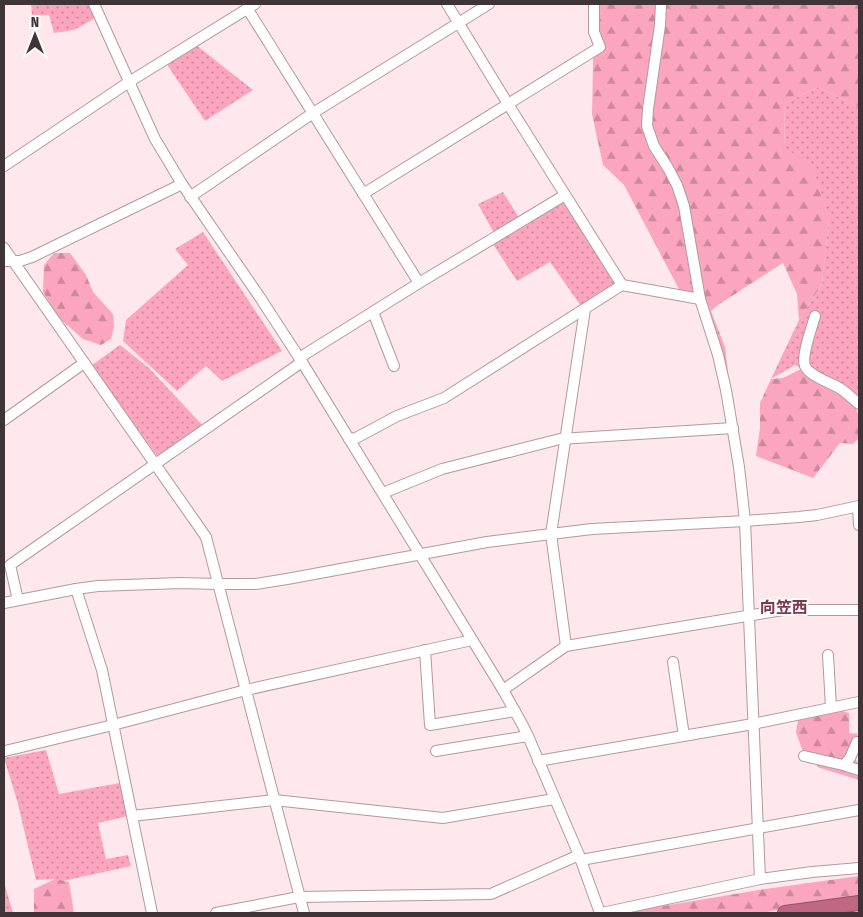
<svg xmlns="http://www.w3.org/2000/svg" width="863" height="917" font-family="'Fira Sans Condensed','Noto Sans JP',sans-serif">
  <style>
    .grass { fill: url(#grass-dots) }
    .forest { fill: url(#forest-firs) }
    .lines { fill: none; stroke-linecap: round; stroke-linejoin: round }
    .minor-casing { stroke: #b2999f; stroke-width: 12 }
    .highway-casing { stroke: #925568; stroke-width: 16 }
    .minor { stroke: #fff; stroke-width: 10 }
    .highway { stroke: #bf6783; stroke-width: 14 }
    .labels { text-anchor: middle; stroke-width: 4; stroke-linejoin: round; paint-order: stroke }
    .quarter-label { font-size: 16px; font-weight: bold; fill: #7d384f; stroke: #fcfcfc }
  </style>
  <defs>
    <pattern id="grass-dots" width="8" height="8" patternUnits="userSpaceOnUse" patternTransform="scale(1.25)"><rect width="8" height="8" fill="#fba6be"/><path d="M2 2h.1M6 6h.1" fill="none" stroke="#cd889b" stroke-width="1.8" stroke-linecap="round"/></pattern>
    <pattern id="forest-firs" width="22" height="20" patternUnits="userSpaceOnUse" patternTransform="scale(1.25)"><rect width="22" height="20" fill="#fba6be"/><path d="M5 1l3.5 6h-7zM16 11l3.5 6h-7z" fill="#cd889b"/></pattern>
  </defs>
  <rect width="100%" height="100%" fill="#fee8ed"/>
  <g class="grass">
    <path d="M31,4H94L99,16L74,30L54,33L49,15L32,16Z"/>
    <path d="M196,45L253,90L205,121L166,63Z"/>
    <path d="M818,87L859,107V311L858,315L859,319V404L812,373L795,365L771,379L799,320L822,284L829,219L815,177L784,147L785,103Z"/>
    <path d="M503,192L520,219L494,233L478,204Z"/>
    <path d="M563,201L617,285L581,306L550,262L517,281L493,244Z"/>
    <path d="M203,232L282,351L222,381L206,366L177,391L123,341L126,320L188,265L175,249Z"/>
    <path d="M120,345L149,368L206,429L157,456L92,365Z"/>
    <path d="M46,750L59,794L125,782L128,816L98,823L106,859L128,855L131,866L63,881L55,879L36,880L17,800L4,758Z"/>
    <path d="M4,882L13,913H4Z"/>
  </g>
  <g class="forest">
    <path d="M591,4H859V107L818,87L785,103L784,147L812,167L829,219L822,284L799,320L797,294L783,263L718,305L711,311L725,347L728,372L720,366L701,302L680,291L624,185L603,165L592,114L594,13Z"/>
    <path d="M54,253H70L86,275L93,292L113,314L114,326L111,339L101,345L83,339L59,318L43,292L44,265Z"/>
    <path d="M805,367L852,397L859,417V438L853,444L840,443L813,478L756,456L760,428V403L771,379L783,378Z"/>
    <path d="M842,711L849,713V733L858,734L854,747L855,758L859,765V780L820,768L804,755L796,732L798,720L811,712Z"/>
    <path d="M859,876V897L761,913H621L759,890Z"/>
    <path d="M55,879L69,882L74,913H34V889Z"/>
  </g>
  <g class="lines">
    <defs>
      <g id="minor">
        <path d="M94,4L155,139L182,184L259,296L302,362L503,690L522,724L528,736L579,855L600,913"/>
        <path d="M447,4L508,104L622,285L700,299"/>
        <path d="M661,4L660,25L648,109L647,126L654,146L668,168L677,185L684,206L700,299L718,355L726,390L739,467L745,521L760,879"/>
        <path d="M247,8L419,283"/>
        <path d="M4,166L129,82L255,4"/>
        <path d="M363,194L600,47L594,32V4"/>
        <path d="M190,197L313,113L489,4"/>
        <path d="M4,248L206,537L304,913"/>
        <path d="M4,261H20L32,257L182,184"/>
        <path d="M373,312L394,366"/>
        <path d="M815,316C812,327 801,356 805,366C809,376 832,383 841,389C847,393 853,399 859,404"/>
        <path d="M299,358L419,283L565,195"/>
        <path d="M4,420L84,363"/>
        <path d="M349,439L356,438L397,416L444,398L622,285"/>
        <path d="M383,493L442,469L560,439L733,428"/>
        <path d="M858,507L859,525"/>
        <path d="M76,589L102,670L152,913"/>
        <path d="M18,600L10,565L302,362"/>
        <path d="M4,603L76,589L98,586L181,583L218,584H256L287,579L487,542L551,534L592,529L745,521L799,517L817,515L859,506"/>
        <path d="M566,646L551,534L585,309"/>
        <path d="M425,650L430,725L515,711"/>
        <path d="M828,655L831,707"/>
        <path d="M673,662L684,736"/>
        <path d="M503,690L566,646L783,610H859"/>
        <path d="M5,751L113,725L246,690L472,640"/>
        <path d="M436,751L528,736"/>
        <path d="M804,756L843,765L859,770"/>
        <path d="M538,761L753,724L859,702"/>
        <path d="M844,765L850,758L857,742"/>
        <path d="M132,816L274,800L443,818L554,799"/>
        <path d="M581,860L859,810"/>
        <path d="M216,913L299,897L491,894L579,855"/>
        <path d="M602,913L760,879L812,872L859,868"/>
      </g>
      <path id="highway" d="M785,913L859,903"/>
    </defs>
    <use href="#minor" class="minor-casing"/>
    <use href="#highway" class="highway-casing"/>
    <use href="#minor" class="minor"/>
    <use href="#highway" class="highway"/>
  </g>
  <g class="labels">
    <g class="quarter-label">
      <text x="784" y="613">向笠西</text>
    </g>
  </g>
  <rect width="863" height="917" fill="none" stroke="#3f3437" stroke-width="10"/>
  <g transform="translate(35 35)" stroke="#fcfcfc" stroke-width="4" paint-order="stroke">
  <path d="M0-4L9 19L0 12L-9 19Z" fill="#3f3437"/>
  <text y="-8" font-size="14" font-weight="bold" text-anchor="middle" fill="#3f3437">N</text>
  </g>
</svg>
